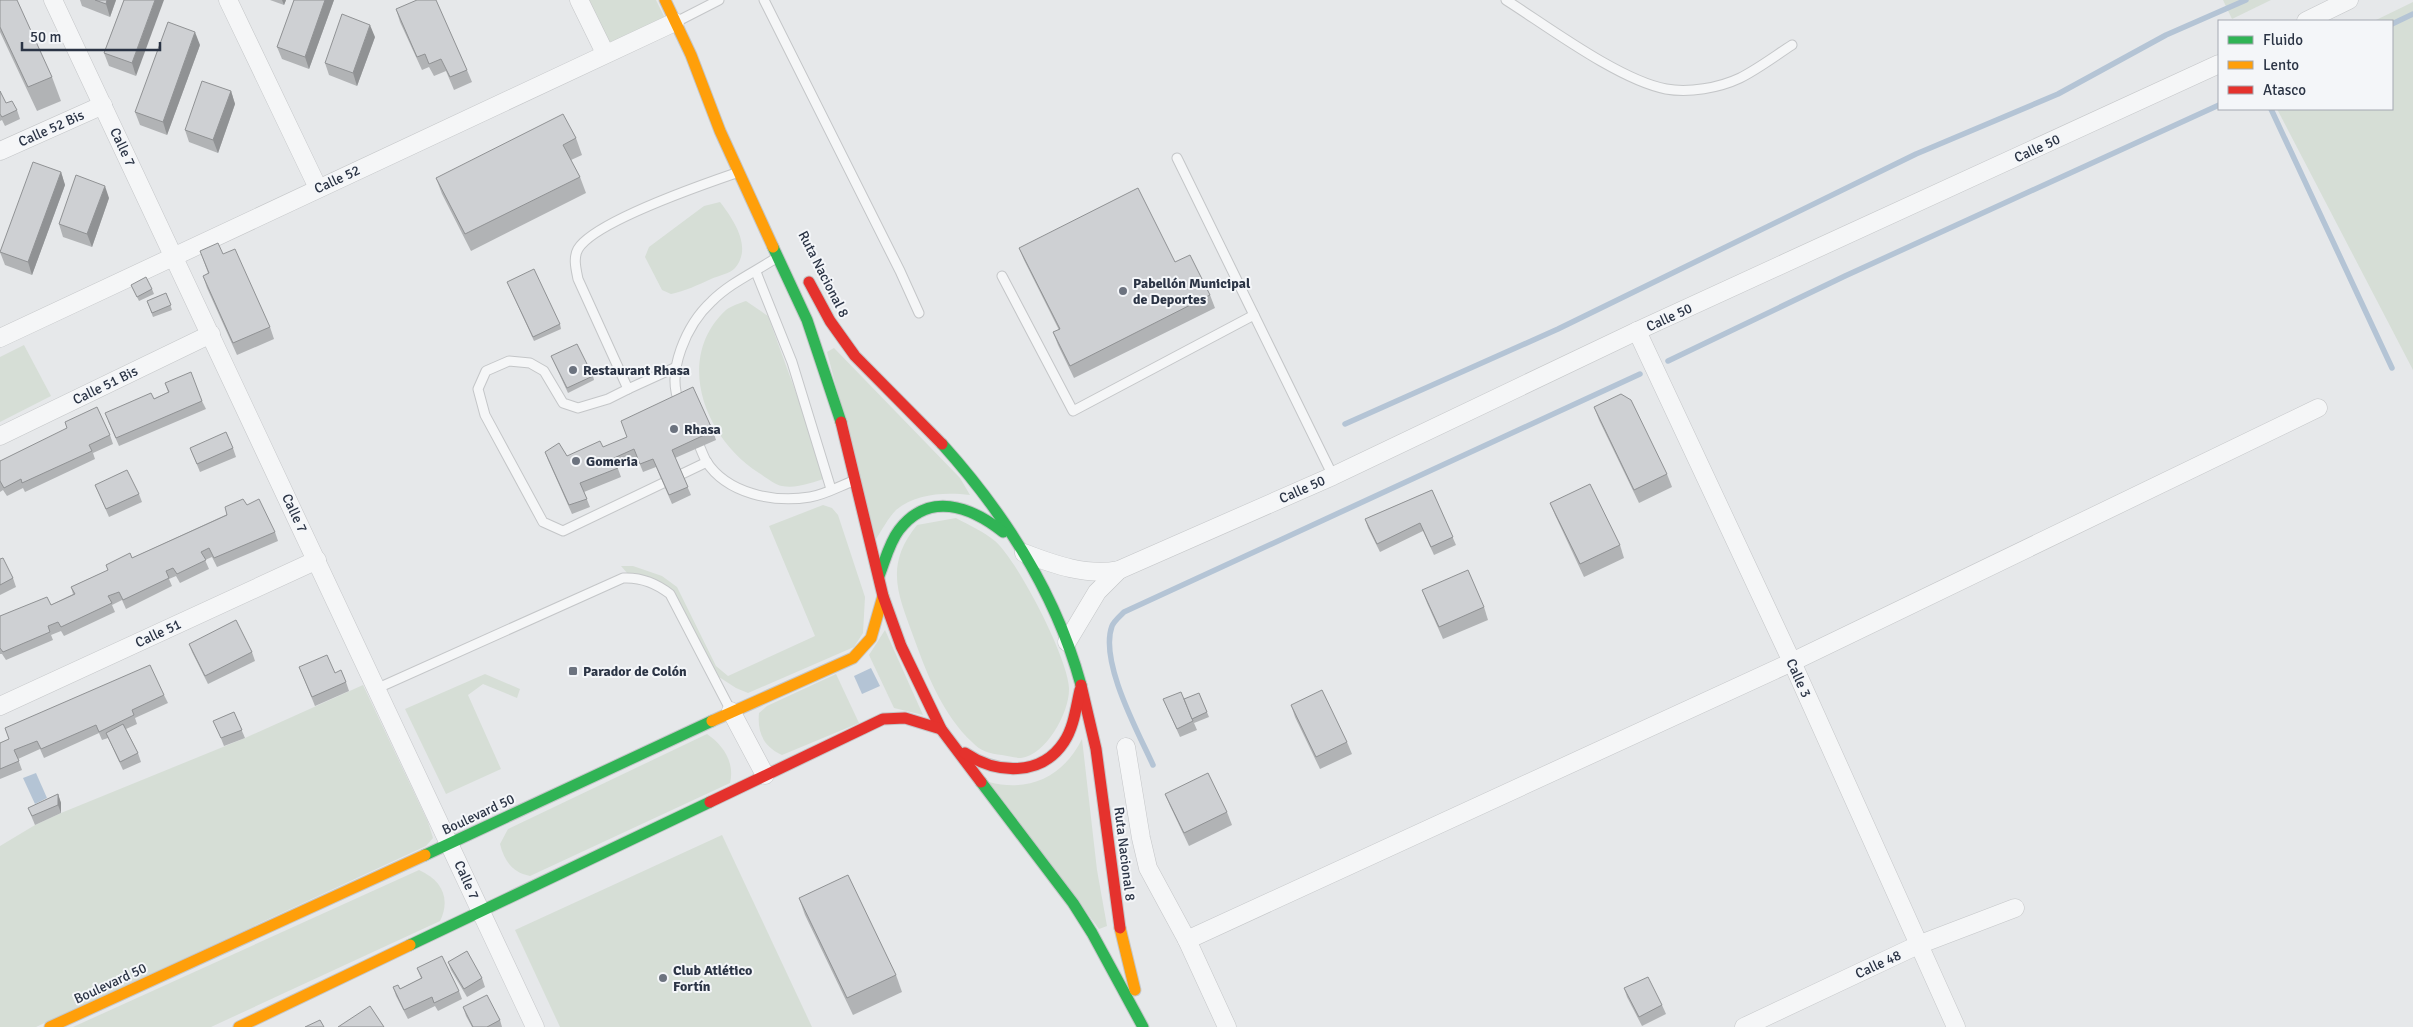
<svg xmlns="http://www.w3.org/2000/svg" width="2413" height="1027" font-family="Signika,sans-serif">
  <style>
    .green { fill: #d6ded6 }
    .water { fill: #b4c4d5 }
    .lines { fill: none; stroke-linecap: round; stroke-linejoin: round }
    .stream { stroke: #b4c4d5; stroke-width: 5.5 }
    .lane-casing { stroke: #c4c6c8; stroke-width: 11 }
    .street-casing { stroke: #c4c6c8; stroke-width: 19 }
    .fast-casing { stroke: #c4c6c8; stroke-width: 13 }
    .slow-casing { stroke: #c4c6c8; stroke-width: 13 }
    .jam-casing { stroke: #c4c6c8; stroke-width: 13 }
    .lane { stroke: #f5f6f7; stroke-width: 9 }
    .street { stroke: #f5f6f7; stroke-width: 18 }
    .fast { stroke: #30b455; stroke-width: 11 }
    .slow { stroke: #ff9f0a; stroke-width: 11 }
    .jam { stroke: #e5322d; stroke-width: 11 }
    .wall { fill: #b1b3b5 }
    .shaded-wall { fill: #909294 }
    .building { fill: #ced0d3; stroke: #909294 }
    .poi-dot { fill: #6c737f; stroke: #f4f6f9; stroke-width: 2 }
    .labels { text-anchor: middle; stroke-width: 4; stroke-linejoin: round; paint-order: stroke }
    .street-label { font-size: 14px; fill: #2b3445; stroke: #f4f6f9 }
    .poi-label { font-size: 14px; font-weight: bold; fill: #2b3445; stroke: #f4f6f9; text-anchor: start }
  </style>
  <rect width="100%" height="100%" fill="#e6e8ea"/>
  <g class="green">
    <path d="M579,0H656L669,26L605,53Z"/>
    <path d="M2223,0H2271L2232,19Z"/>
    <path d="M2413,2V370L2277,109H2392V21H2374Z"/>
    <path d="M720,202C733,219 753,247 735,268C731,273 718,276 711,279C698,285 685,291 671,294L662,290L645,257L649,247L704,206Z"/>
    <path d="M746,301L768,316L827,478C813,482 797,489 782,486C775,485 765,477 759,473C706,440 673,359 726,310C731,306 740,303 746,301Z"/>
    <path d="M24,345L51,396L0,422V357Z"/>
    <path d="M834,348L960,478L970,495C946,492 916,493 896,510C888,518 882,530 876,539L827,352Z"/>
    <path d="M823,505L832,508L838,515L865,597L863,633L854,647L748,693L736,688L719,677L670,591L628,574L621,566H633L662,576L677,587L716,666L728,676L815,636L769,526Z"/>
    <path d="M956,518C969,525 984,532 995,541C1018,561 1068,658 1069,688C1070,712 1046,755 1021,758C1015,758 1008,756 1002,755C990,754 980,751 972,742C944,716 928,677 915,641C899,596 883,567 917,525Z"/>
    <path d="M885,630L923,715L894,708L869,655Z"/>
    <path d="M485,674L520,689L517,698L483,684L468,695L501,769L446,794L405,709Z"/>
    <path d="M836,674L859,723L782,755C764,747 757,733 759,713L767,706Z"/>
    <path d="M363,685L428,822L433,838L426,846L36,1027H0V846L35,825L61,813L245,738Z"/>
    <path d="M707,734C723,745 735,762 730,783L530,876C512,873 504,860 500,844L508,829Z"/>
    <path d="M1082,739L1097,870L1107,926L1099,929L989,782C1029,793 1064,776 1082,739Z"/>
    <path d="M722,835L812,1027H560L515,930Z"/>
    <path d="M419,870C442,880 451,899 440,921L211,1027H73Z"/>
  </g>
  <g class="water">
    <path d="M871,668L880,686L862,694L854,676Z"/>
    <path d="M36,773L47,798L35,804L23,778Z"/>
  </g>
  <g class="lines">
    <g class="stream">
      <path d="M2392,24L2413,14"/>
      <path d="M2271,109L2392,368"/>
      <path d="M1668,361L1845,276L2219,105"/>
      <path d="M1345,424L1558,329L1916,154L2058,94L2166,35L2246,0"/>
      <path d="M1153,765C1138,732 1099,661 1112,626C1114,621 1120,616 1124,612L1640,374"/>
    </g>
    <defs>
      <g id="lane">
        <path d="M764,0L900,271L919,313"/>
        <path d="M1506,0C1547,26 1619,80 1666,89C1689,93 1719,88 1740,78C1758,69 1775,56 1792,45"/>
        <path d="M678,21L719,0"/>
        <path d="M1177,158L1254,315"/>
        <path d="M756,272L792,362L831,489"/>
        <path d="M1002,276L1073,411L1254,315L1333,476"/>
        <path d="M674,368L628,389L578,279C576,269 573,258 578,249C594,222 704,184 736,173"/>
        <path d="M628,389L608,399L578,408L563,403L544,371L530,363L509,361L486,371L478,389L485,415L543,522L563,531L707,462"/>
        <path d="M680,404C665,372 687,324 712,301C730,283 755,272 776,258"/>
        <path d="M695,436C699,444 702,453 706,461C727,494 774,503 810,497C824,495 840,486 853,481"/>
        <path d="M378,688L623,578C641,577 656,583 670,594L731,711"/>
      </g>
      <g id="street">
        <path d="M53,0L535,1027"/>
        <path d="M228,0L318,188"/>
        <path d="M579,0L605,53"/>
        <path d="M2306,21L2349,0"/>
        <path d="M0,151L103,105"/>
        <path d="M1637,331L1792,662L1956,1027"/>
        <path d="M0,338L675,22"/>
        <path d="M0,436L211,334"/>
        <path d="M1024,553C1055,565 1086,576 1119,570L1333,476L1637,331L2219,64"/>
        <path d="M1067,642L1097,592L1119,570"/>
        <path d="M0,706L317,560"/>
        <path d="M731,711L765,775"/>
        <path d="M1126,747L1141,838L1148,868L1187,940L1227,1027"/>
        <path d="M1187,940L1792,662L2318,408"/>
        <path d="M1744,1027L1918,945L2015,908"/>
      </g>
      <g id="fast">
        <path d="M773,247L807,320L841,422"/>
        <path d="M942,444C1005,514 1056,593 1081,685"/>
        <path d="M879,576C885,561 889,543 899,530C929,491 970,506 1003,532"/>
        <path d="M981,782L1073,903L1092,933L1143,1027"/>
        <path d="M425,855L712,721"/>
        <path d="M410,945L710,802"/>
      </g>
      <g id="slow">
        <path d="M665,0L691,55L720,131L773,247"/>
        <path d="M712,721L853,658L871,638L883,596"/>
        <path d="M1120,928L1135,990"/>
        <path d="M50,1027L425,855"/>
        <path d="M239,1027L410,945"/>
      </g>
      <g id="jam">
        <path d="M809,282L830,321L855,356L942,444"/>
        <path d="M841,422L883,596L901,646L941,729L981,782"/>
        <path d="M1081,685L1096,749L1120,928"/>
        <path d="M965,753C996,774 1041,777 1064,742C1074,727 1076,707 1080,690"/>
        <path d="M710,802L883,719L905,718L941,729"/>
      </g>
    </defs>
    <use href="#lane" class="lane-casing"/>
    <use href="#street" class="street-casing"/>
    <use href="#fast" class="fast-casing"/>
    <use href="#slow" class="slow-casing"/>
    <use href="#jam" class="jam-casing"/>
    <use href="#lane" class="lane"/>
    <use href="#street" class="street"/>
    <use href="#fast" class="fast"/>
    <use href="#slow" class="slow"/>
    <use href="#jam" class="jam"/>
  </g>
  <g class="wall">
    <path d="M0,0L52,77L61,101L37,111L0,32Z"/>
    <path d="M80,0H116L110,17L82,6Z"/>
    <path d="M124,0L136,76L109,66L104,53Z"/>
    <path d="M270,0H286L284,5Z"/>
    <path d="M294,0H334L309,69L282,59L277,47Z"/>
    <path d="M396,9L467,70L472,82L454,90L446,71L434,76L429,67L422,70L400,22Z"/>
    <path d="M375,37L357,86L329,75L325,63Z"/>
    <path d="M200,45L167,135L140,125L135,112Z"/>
    <path d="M0,91L6,103L17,110L20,119L5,126L2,120L0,121Z"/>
    <path d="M231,91L235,104L218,153L189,142L185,130Z"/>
    <path d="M576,138L582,155L571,160L580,177L586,193L471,251L442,194L436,178Z"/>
    <path d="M61,172L65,185L32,275L5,265L0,252Z"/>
    <path d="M109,198L92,247L63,237L59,224Z"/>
    <path d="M1019,248L1175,262L1210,295L1215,308L1074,378L1058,345L1053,332L1059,330L1024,260Z"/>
    <path d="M200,251L223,254L270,327L274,339L237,355L207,288L203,276L208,273Z"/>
    <path d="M507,282L560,324L561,329L534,341Z"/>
    <path d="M131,285L152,289L154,294L139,301Z"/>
    <path d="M166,293L172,310L153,317L147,301Z"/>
    <path d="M551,356L593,376L594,380L568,393Z"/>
    <path d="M165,383L202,401L206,409L119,446L108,421L168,392Z"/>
    <path d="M1594,407L1667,474L1672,487L1639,503L1599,420Z"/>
    <path d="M713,431L716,440L675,458L691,495L672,504L656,467L643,472L637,457L617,466L621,477L584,492L590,507L572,514L548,460L545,452L567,456Z"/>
    <path d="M110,435L113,444L93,453L95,459L25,492L23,488L7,496L3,490L0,492V461Z"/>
    <path d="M190,448H233L236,457L200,472Z"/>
    <path d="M95,485L139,494L142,502L109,517Z"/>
    <path d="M1432,490L1456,545L1434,555L1423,531L1380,552L1368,528L1365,519Z"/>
    <path d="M1550,503L1620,545L1624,558L1584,577L1555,515Z"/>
    <path d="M247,505L275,532L278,541L217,567L212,557L205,560L209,569L180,583L176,576L169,579L172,586L126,609L122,600L112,605L115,612L64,636L61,631L51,635L53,640L6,660L2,654H0V616L51,605L73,594L71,587L108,570L106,565L132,558Z"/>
    <path d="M0,559L13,578L16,587L0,595Z"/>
    <path d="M1422,590L1484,607L1488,620L1443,639L1427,603Z"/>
    <path d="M189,644L252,652L255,661L208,684L192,652Z"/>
    <path d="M299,667L335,673L346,682L349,691L315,706Z"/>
    <path d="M1199,693L1209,717L1194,723L1197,730L1180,737L1163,699H1184Z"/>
    <path d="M164,695L168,703L135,718L137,724L126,729L138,753L141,762L123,770L108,738L102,740L99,733L44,758L40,749L18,759L22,770L0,779V743L9,739L5,728Z"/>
    <path d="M1291,705L1347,742L1352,754L1320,769L1295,717Z"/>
    <path d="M234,712L245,738L224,746L214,721Z"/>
    <path d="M58,794L61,803V813L35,825L28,808Z"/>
    <path d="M1165,794L1227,812L1232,825L1189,846L1170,806Z"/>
    <path d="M799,898L896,975L902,992L853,1015L805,915Z"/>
    <path d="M448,962L482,978L485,987L467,997L451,970Z"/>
    <path d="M417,968L459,991L462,999L438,1011L435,1006L408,1019L396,996L393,987L400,989L421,978Z"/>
    <path d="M1624,988L1662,1005L1666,1014L1642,1026L1627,997Z"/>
    <path d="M463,1007L500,1020L502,1027H472L466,1016Z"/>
  </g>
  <g class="shaded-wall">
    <path d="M107,0H116L110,17L106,4Z"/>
    <path d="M155,0H164L136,76L132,63Z"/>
    <path d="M282,0H286L284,5Z"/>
    <path d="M325,0H334L309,69L305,57Z"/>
    <path d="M370,25L375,37L357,86L353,73Z"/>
    <path d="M195,32L200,45L167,135L163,122Z"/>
    <path d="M231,91L235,104L218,153L213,140Z"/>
    <path d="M61,172L65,185L32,275L28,262Z"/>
    <path d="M105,186L109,198L92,247L87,234Z"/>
    <path d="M58,794L61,803V813L58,805Z"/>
  </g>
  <g class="building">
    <path d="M0,0H17L52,77L28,87L0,27Z"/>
    <path d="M95,0H107L106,4Z"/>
    <path d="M124,0H155L132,63L104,53Z"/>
    <path d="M294,0H325L305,57L277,47Z"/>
    <path d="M417,0H436L467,70L450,77L441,59L429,64L425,54L417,57L396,9Z"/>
    <path d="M342,14L370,25L353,73L325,63Z"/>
    <path d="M168,22L195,32L163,122L135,112Z"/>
    <path d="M202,81L231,91L213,140L185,130Z"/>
    <path d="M0,91L6,103L12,101L17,110L2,117L0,114Z"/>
    <path d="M563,114L576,138L563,145L580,177L465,234L436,178Z"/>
    <path d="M33,162L61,172L28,262L0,252Z"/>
    <path d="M76,175L105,186L87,234L59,224Z"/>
    <path d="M1138,188L1175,262L1190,255L1210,295L1070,366L1053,332L1060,329L1019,248Z"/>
    <path d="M218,243L223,254L235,249L270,327L233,343L203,276L209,273L200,251Z"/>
    <path d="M534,269L560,324L533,337L507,282Z"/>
    <path d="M146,277L152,289L137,297L131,285Z"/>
    <path d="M166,293L171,305L152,313L147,301Z"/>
    <path d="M577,344L593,376L567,388L551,356Z"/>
    <path d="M191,372L202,401L116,438L105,413L151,393L154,399L169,392L165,383Z"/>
    <path d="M693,387L713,431L672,450L688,487L669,495L653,459L640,464L634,449L614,458L618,468L580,483L587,499L569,505L545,452L559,443L567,456L600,441L603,447L627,437L621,421Z"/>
    <path d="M1621,394L1631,400L1667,474L1634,490L1594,407Z"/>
    <path d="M97,407L110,435L89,445L92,451L22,483L21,479L4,488L0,481V461L67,428L65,422Z"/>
    <path d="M226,432L233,448L197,464L190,448Z"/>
    <path d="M127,470L139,494L106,509L95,485Z"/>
    <path d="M1590,484L1620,545L1580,564L1550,503Z"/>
    <path d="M1432,490L1453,537L1431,547L1420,523L1377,544L1365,519Z"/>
    <path d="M243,499L247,505L259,499L275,532L214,558L209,548L201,552L206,560L177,574L173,568L166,571L169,578L123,600L119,592L108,596L112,603L61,627L58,622L48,626L50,632L3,652L0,648V616L47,597L51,605L75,594L71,587L108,570L106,565L130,553L132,558L227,515L225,507Z"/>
    <path d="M3,558L13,578L0,585V559Z"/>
    <path d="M1468,570L1484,607L1439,627L1422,590Z"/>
    <path d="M236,620L252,652L205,676L189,644Z"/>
    <path d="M327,655L335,673L341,670L346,682L312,697L299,667Z"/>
    <path d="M150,665L164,695L132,710L134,715L99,732L96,725L41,749L37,741L14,750L19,761L0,769V743L9,739L5,728Z"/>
    <path d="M1322,690L1347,742L1316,757L1291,705Z"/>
    <path d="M1181,692L1193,721L1177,729L1163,699Z"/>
    <path d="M1199,693L1207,712L1192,719L1184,699Z"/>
    <path d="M234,712L242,730L221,738L213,721Z"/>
    <path d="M123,724L138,753L120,762L106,733Z"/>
    <path d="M1208,773L1227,812L1184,833L1165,794Z"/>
    <path d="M58,794V805L32,816L28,808Z"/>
    <path d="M848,875L896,975L847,998L799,898Z"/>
    <path d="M467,951L482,978L464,989L448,962Z"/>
    <path d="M442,956L459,991L434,1003L432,997L404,1010L393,987L398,985L400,989L422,978L417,968Z"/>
    <path d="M1648,977L1662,1005L1639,1017L1624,988Z"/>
    <path d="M487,995L500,1020L487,1027H473L463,1007Z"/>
    <path d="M370,1006L384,1027H338Z"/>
    <path d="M320,1020L324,1027H305Z"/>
  </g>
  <g class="poi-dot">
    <circle cx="1123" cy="291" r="5"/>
    <circle cx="573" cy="370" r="5"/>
    <circle cx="674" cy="429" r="5"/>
    <circle cx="576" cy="461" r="5"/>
    <rect x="568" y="666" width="10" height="10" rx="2.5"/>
    <circle cx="663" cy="978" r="5"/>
  </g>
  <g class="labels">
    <g class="street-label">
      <text transform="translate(51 128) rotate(-24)" y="5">Calle 52 Bis</text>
      <text transform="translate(123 147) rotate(65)" y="5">Calle 7</text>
      <text transform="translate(2037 148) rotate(-25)" y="5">Calle 50</text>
      <text transform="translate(337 179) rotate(-25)" y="5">Calle 52</text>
      <text transform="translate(824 274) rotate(63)" y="5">Ruta Nacional 8</text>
      <text transform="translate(1669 317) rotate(-25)" y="5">Calle 50</text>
      <text transform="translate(105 385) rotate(-26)" y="5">Calle 51 Bis</text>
      <text transform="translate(1302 489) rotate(-24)" y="5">Calle 50</text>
      <text transform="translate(295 513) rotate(65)" y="5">Calle 7</text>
      <text transform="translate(158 633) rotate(-25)" y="5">Calle 51</text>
      <text transform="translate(1799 678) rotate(66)" y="5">Calle 3</text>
      <text transform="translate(478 814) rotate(-25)" y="5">Boulevard 50</text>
      <text transform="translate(1125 854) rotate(83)" y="5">Ruta Nacional 8</text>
      <text transform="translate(467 880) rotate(66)" y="5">Calle 7</text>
      <text transform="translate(1878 964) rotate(-25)" y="5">Calle 48</text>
      <text transform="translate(110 983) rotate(-25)" y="5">Boulevard 50</text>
    </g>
    <g class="poi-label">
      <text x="1133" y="288">Pabellón Municipal<tspan x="1133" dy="16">de Deportes</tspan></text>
      <text x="583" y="375">Restaurant Rhasa</text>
      <text x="684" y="434">Rhasa</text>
      <text x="586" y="466">Gomeria</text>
      <text x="583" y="676">Parador de Colón</text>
      <text x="673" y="975">Club Atlético<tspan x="673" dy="16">Fortín</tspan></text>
    </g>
  </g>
  <rect x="2218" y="20" width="175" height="90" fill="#f4f6f9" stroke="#a4a8b1"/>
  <rect x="2228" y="36" width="25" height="8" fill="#30b455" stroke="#a4a8b1"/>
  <text x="2263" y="45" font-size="15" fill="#2b3445">Fluido</text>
  <rect x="2228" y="61" width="25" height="8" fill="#ff9f0a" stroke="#a4a8b1"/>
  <text x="2263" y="70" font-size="15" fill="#2b3445">Lento</text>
  <rect x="2228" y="86" width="25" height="8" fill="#e5322d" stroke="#a4a8b1"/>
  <text x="2263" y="95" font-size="15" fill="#2b3445">Atasco</text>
  <path d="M22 42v8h138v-8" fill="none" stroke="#2b3445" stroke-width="2.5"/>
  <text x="30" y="42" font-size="15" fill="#2b3445" stroke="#f4f6f9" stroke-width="4" paint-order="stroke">50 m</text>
</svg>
